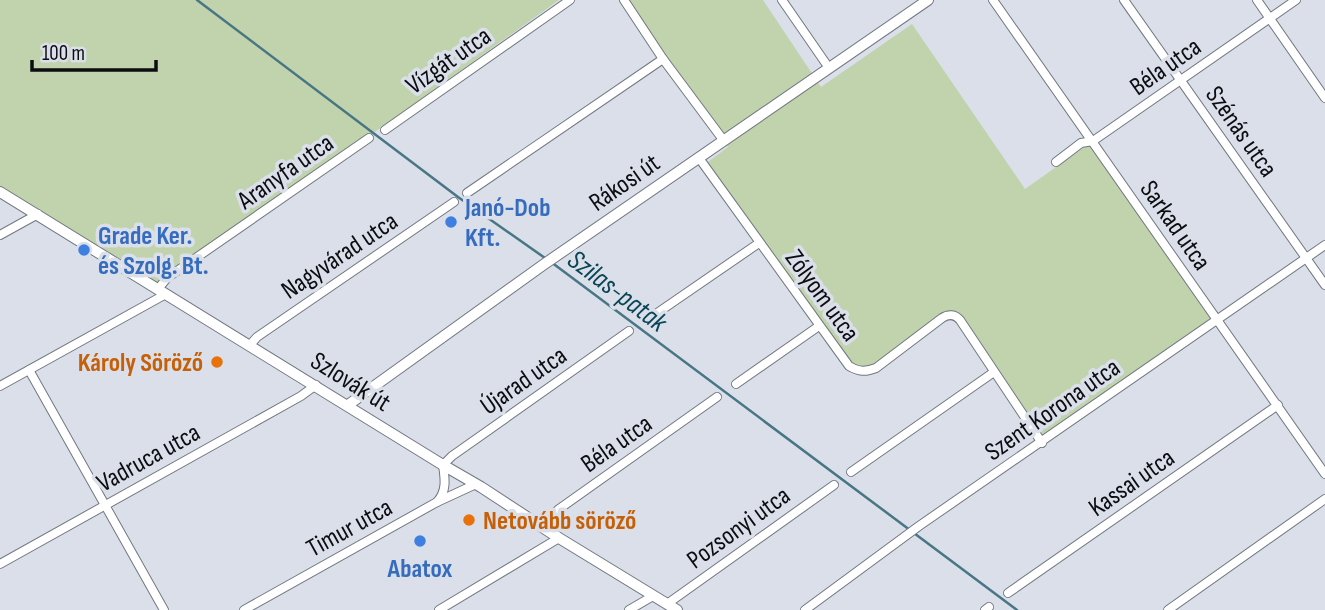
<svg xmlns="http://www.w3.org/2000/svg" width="1325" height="610" font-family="'Sofia Sans Condensed',sans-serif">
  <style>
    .green { fill: #c0d3ac }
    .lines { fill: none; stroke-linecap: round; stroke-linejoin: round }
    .stream { stroke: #487685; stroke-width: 2.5 }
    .minor-casing { stroke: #727781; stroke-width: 10 }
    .major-casing { stroke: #727781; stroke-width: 12 }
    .minor { stroke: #fff; stroke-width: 8 }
    .major { stroke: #fff; stroke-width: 10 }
    .shop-dot { fill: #3f7fe0; stroke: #dadfea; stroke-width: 2.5 }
    .food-dot { fill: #e8710a; stroke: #dadfea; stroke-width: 2.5 }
    .labels { text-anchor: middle; stroke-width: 7; stroke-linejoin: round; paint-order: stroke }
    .street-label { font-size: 26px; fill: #0c0d11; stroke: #dadfea }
    .shop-label { font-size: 26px; font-weight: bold; fill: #366cbe; stroke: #dadfea; text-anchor: start }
    .food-label { font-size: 26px; font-weight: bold; fill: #c56008; stroke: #dadfea; text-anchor: end }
    .water-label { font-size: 28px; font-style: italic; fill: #0a4655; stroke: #dadfea }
  </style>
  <rect width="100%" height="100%" fill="#dadfea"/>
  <g class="green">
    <path d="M0,0H559L365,139L158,283L0,187Z"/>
    <path d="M626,0H763L821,87L912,24L1025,189L1093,141L1217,319L1042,443L960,320L951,315L882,364L854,369L704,165L728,147Z"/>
  </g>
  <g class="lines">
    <g class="stream">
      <path d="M197,0L458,197L545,258"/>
      <path d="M551,262L1017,610"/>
    </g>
    <defs>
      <g id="minor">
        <path d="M624,0L663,59L724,141"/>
        <path d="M782,0L829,68"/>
        <path d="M993,0L1325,474"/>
        <path d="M1124,0L1325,285"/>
        <path d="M1257,0L1325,98"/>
        <path d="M385,130L570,0"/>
        <path d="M699,158L849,366C859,372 866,372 876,368L942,318C948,314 955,314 960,320L1042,443"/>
        <path d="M1056,162L1081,143L1093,141L1296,0"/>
        <path d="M467,193L663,59"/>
        <path d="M0,235L38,214"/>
        <path d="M158,289L167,278L369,138"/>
        <path d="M647,320L759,243"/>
        <path d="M250,345L257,337L454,202"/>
        <path d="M29,370L164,610"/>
        <path d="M736,384L819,326"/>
        <path d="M0,386L166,294"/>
        <path d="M851,472L994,372"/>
        <path d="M437,502C447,491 445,479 443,465L452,456L629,331"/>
        <path d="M541,526L559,509L717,397"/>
        <path d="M0,564L301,396L316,385"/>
        <path d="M1008,593L1278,405"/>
        <path d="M667,604L834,485"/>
        <path d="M244,610L437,502L476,484"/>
        <path d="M439,610L559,538"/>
        <path d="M629,610L653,596"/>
        <path d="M805,610L919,526L1325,245"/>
        <path d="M985,610L989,607"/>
        <path d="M1168,610L1325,499"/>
      </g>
      <g id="major">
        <path d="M0,192L443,465L481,487L559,538L677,610"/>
        <path d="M348,405L543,265L928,0"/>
      </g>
    </defs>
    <use href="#minor" class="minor-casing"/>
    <use href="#major" class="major-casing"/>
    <use href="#minor" class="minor"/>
    <use href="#major" class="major"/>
  </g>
  <g class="shop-dot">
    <circle cx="451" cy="222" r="7"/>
    <circle cx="84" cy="250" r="7"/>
    <circle cx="420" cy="541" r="7"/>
  </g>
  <g class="food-dot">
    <circle cx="217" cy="362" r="7"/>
    <circle cx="469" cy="520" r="7"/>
  </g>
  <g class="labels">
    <g class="street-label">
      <text transform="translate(448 60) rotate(-35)" y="9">Vízgát utca</text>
      <text transform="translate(1165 66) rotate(-35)" y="9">Béla utca</text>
      <text transform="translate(1242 131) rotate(55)" y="9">Szénás utca</text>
      <text transform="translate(285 171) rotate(-35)" y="9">Aranyfa utca</text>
      <text transform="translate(624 182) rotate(-35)" y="9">Rákosi út</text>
      <text transform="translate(1176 225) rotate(55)" y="9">Sarkad utca</text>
      <text transform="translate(339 255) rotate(-34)" y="9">Nagyvárad utca</text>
      <text transform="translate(823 295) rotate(54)" y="9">Zólyom utca</text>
      <text transform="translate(523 380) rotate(-35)" y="9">Újarad utca</text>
      <text transform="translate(351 381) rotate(32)" y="9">Szlovák út</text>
      <text transform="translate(1052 409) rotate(-35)" y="9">Szent Korona utca</text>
      <text transform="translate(616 443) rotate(-35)" y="9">Béla utca</text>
      <text transform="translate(148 457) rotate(-29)" y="9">Vadruca utca</text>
      <text transform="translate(1131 482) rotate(-35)" y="9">Kassai utca</text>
      <text transform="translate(349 527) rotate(-29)" y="9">Timur utca</text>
      <text transform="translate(738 527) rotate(-36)" y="9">Pozsonyi utca</text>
    </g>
    <g class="shop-label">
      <text x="465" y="216">Janó-Dob<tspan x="465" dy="30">Kft.</tspan></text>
      <text x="98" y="244">Grade Ker.<tspan x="98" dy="30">és Szolg. Bt.</tspan></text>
      <text x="420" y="577" text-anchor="middle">Abatox</text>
    </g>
    <g class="food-label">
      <text x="203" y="371">Károly Söröző</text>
      <text x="483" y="529" text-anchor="start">Netovább söröző</text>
    </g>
    <g class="water-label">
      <text transform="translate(618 290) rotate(37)" y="10">Szilas-patak</text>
    </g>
  </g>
  <path d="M32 60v10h124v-10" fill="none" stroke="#0c0d11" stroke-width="3.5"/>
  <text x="42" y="60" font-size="21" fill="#0c0d11" stroke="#dadfea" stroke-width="5" paint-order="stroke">100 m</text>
</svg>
